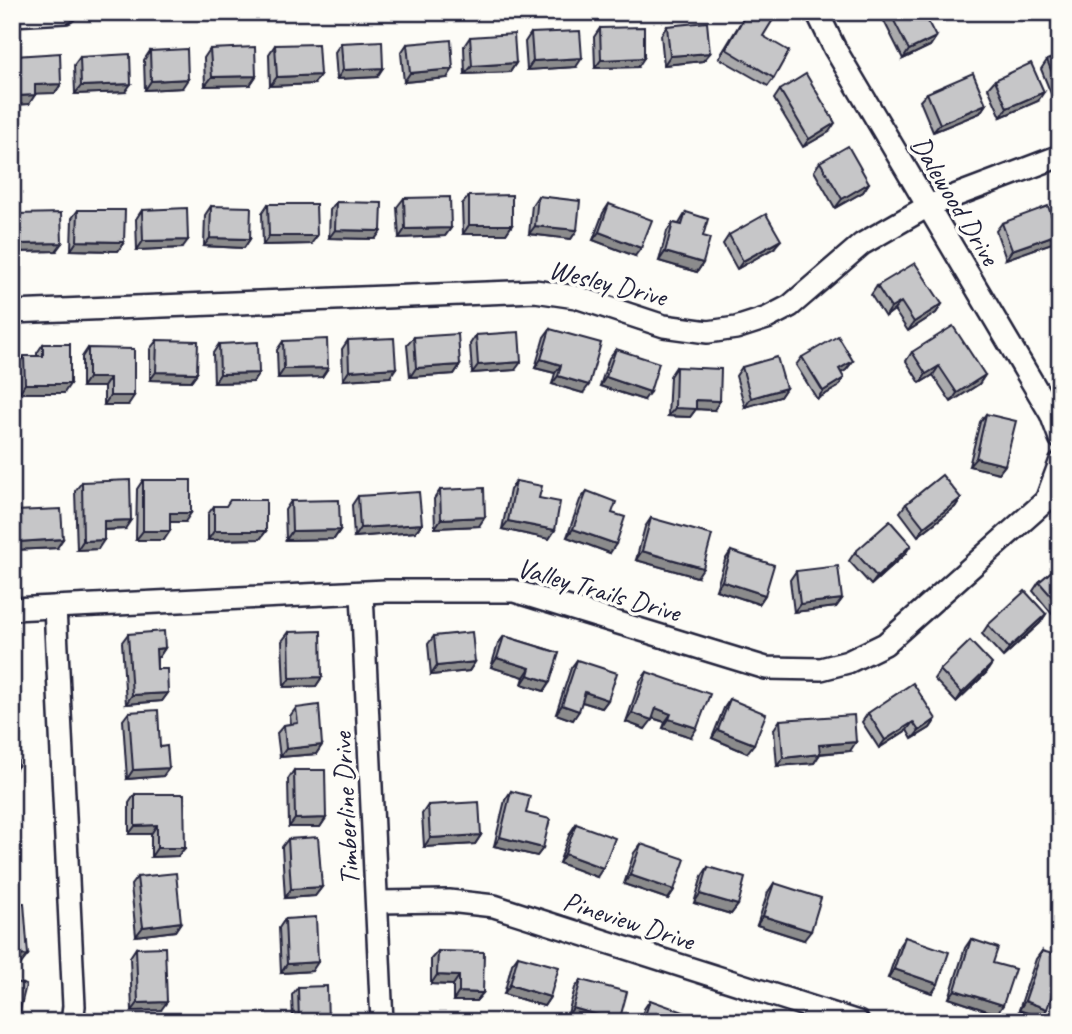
<svg xmlns="http://www.w3.org/2000/svg" width="1072" height="1034" font-family="Caveat,sans-serif">
  <style>
    .lines { fill: none; stroke-linecap: round; stroke-linejoin: round }
    .minor-casing { stroke: #22223b; stroke-width: 26 }
    .minor { stroke: #fdfcf7; stroke-width: 21 }
    .wall { fill: #aaaaac; stroke: #22223b; stroke-width: 2 }
    .shaded-wall { fill: #8b8b8c; stroke: #22223b; stroke-width: 2 }
    .building { fill: #c6c6c8; stroke: #22223b; stroke-width: 2 }
    .labels { text-anchor: middle; stroke-width: 7; stroke-linejoin: round; paint-order: stroke }
    .street-label { font-size: 28px; fill: #22223b; stroke: #fdfcf7 }
  </style>
  <rect width="100%" height="100%" fill="#fdfcf7"/>
  <filter id="ink" filterUnits="userSpaceOnUse"><feTurbulence type="fractalNoise" baseFrequency=".0143" numOctaves="2"/><feDisplacementMap in="SourceGraphic" scale="14" xChannelSelector="R" yChannelSelector="G"/><feConvolveMatrix kernelMatrix="1 2 1 2 8 2 1 2 1" color-interpolation-filters="sRGB"/></filter>
  <g filter="url(#ink)">
    <g class="lines">
      <defs>
        <g id="minor">
          <path d="M817,12L835,49L1051,414L1060,438"/>
          <path d="M12,15L65,12"/>
          <path d="M12,312L535,291L576,297L664,326L708,332L736,328L767,318L790,306L862,244L928,206L1060,156"/>
          <path d="M1047,498L1060,463"/>
          <path d="M362,593L382,1022"/>
          <path d="M55,607L74,1006L72,1022"/>
          <path d="M12,609L386,591H514L766,668L821,669L848,662L885,644L1060,488"/>
          <path d="M377,902L449,901L494,906L858,1022"/>
        </g>
      </defs>
      <use href="#minor" class="minor-casing"/>
      <use href="#minor" class="minor"/>
    </g>
    <g class="wall">
      <path d="M747,12H764L763,36L774,78L768,86L719,58Z"/>
      <path d="M890,13L936,37L930,46L903,59L884,21Z"/>
      <path d="M667,26L710,53L703,61L664,65L661,35Z"/>
      <path d="M600,28L638,67L595,68L594,37Z"/>
      <path d="M531,33L576,67L527,70L525,42Z"/>
      <path d="M470,37L516,63L510,72L465,74L464,46Z"/>
      <path d="M341,43L377,77L337,79L335,52Z"/>
      <path d="M407,44L447,78L404,82L401,53Z"/>
      <path d="M275,45L314,84L270,86L269,54Z"/>
      <path d="M210,49L256,76L250,85L205,86L204,58Z"/>
      <path d="M150,51L182,88L145,90L144,60Z"/>
      <path d="M1060,55V93L1052,96L1041,69L1047,60Z"/>
      <path d="M15,56L61,84L55,93H35L29,104L12,105V60Z"/>
      <path d="M80,57L125,92L75,94L74,65Z"/>
      <path d="M995,80L1038,101L1001,117L988,88Z"/>
      <path d="M780,90L829,132L803,147L774,99Z"/>
      <path d="M927,93L986,104L980,113L933,132L920,101Z"/>
      <path d="M820,162L869,183L863,192L835,208L814,171Z"/>
      <path d="M469,196L512,225L506,234H463L462,204Z"/>
      <path d="M538,196L577,230L571,239L529,234L532,205Z"/>
      <path d="M404,198L451,228L445,236L399,238L397,207Z"/>
      <path d="M336,202L381,231L375,239L329,238L330,210Z"/>
      <path d="M268,204L311,244L263,245L262,213Z"/>
      <path d="M609,204L635,256L593,240L603,213Z"/>
      <path d="M211,206L250,239L244,248L204,246L205,215Z"/>
      <path d="M78,210L124,242L118,251L71,250L72,218Z"/>
      <path d="M142,210L182,248L137,250L136,219Z"/>
      <path d="M686,212L703,236V263L697,272L659,261L667,231L673,223L679,224Z"/>
      <path d="M17,214L56,251L12,252V221Z"/>
      <path d="M1002,223L1058,234L1052,243L1006,259L996,231Z"/>
      <path d="M729,235L774,248L737,269L723,244Z"/>
      <path d="M877,286L942,304L936,313L908,331L894,310L885,317L871,295Z"/>
      <path d="M550,329L583,393L552,384L555,373L535,368L544,337Z"/>
      <path d="M476,335L515,370L472,373L470,344Z"/>
      <path d="M414,337L460,365L454,374L410,377L407,345Z"/>
      <path d="M157,340L197,373L191,381L150,380V349Z"/>
      <path d="M348,340L390,377L343,380L342,349Z"/>
      <path d="M283,341L328,368L322,377L278,378L277,350Z"/>
      <path d="M43,344L64,393H19L18,365L24,356H37V353Z"/>
      <path d="M219,344L259,373L253,382L214,383L213,353Z"/>
      <path d="M88,348L128,405H104V387H82V357Z"/>
      <path d="M616,349L644,400L600,386L609,358Z"/>
      <path d="M912,352L985,375L979,384L951,402L933,375L920,383L906,361Z"/>
      <path d="M802,357L853,361L846,370L841,373L838,387L817,399L796,365Z"/>
      <path d="M676,367L714,410L696,409L690,417L668,416L670,376Z"/>
      <path d="M742,367L786,388L780,397L745,407L736,376Z"/>
      <path d="M986,414L1005,465L999,473L969,466L980,422Z"/>
      <path d="M143,480L185,522H170L164,540H136L137,489Z"/>
      <path d="M516,481L539,498L555,530L549,539L502,529L510,490Z"/>
      <path d="M82,482L125,529L104,530L98,549L77,550L75,491Z"/>
      <path d="M440,490L479,526L435,528L434,499Z"/>
      <path d="M587,491L612,513L610,553L567,537L580,500Z"/>
      <path d="M358,496L422,524L415,532L354,537L352,505Z"/>
      <path d="M961,498L955,507L918,536L900,512L906,504Z"/>
      <path d="M291,501L340,530L334,539L286,540L285,510Z"/>
      <path d="M214,506L266,531L260,539L208,540V514Z"/>
      <path d="M15,511L57,548L12,550V516Z"/>
      <path d="M651,518L697,577L636,560L645,527Z"/>
      <path d="M731,551L765,595L759,604L716,590L725,560Z"/>
      <path d="M855,552L905,554L871,585L849,561Z"/>
      <path d="M1060,564V607L1052,614L1033,591L1039,582Z"/>
      <path d="M796,571L842,599L836,607L794,612L790,580Z"/>
      <path d="M1046,614L1040,623L1003,657L982,634L988,625Z"/>
      <path d="M289,632L322,677L316,686L284,687L282,641Z"/>
      <path d="M128,634L165,648L159,657H157V669L168,693L162,701L126,704L122,642Z"/>
      <path d="M434,636L475,662L469,671L431,675L428,644Z"/>
      <path d="M504,636L559,653L544,691L522,684L524,677L491,667L498,644Z"/>
      <path d="M577,660L608,700L602,708L582,702L573,720L556,714L571,668Z"/>
      <path d="M940,670L986,673L956,702L934,679Z"/>
      <path d="M647,672L691,737L663,728L665,722L652,718L645,729L626,722L640,681Z"/>
      <path d="M730,699L747,753L712,738L724,708Z"/>
      <path d="M296,708L322,745L316,754L280,757L277,733L284,725L291,724L290,716Z"/>
      <path d="M129,712L160,747L169,768L163,776L127,779L123,720Z"/>
      <path d="M868,713L936,719L930,728L912,739L907,730L879,748L862,722Z"/>
      <path d="M780,720L850,751L820,754L814,763L777,766L774,729Z"/>
      <path d="M294,770L326,818L320,827H289L288,779Z"/>
      <path d="M511,791L526,813L543,848L537,856L494,846L505,800Z"/>
      <path d="M135,794L185,848L178,856L151,857V834H129V803Z"/>
      <path d="M428,805L481,835L475,844L424,847L422,814Z"/>
      <path d="M576,824L597,877L559,863L570,833Z"/>
      <path d="M288,839L322,887L315,896L285,898L282,847Z"/>
      <path d="M641,844L674,890L668,899L624,884L634,853Z"/>
      <path d="M708,867L738,905L731,914L694,903L702,876Z"/>
      <path d="M137,877L181,922L175,931L136,936L131,885Z"/>
      <path d="M774,883L804,940L757,925L768,892Z"/>
      <path d="M285,919L312,971L281,973L279,928Z"/>
      <path d="M905,937L938,984L932,993L888,978L899,946Z"/>
      <path d="M971,939L993,963L997,1014L949,998L965,948Z"/>
      <path d="M136,948L161,1010L132,1011L130,957Z"/>
      <path d="M438,951L483,993L476,1001H453V985L431,984V959Z"/>
      <path d="M1042,951L1051,999L1041,1018L1019,1010L1036,959Z"/>
      <path d="M518,956L550,997L544,1006L504,994L512,964Z"/>
      <path d="M581,980L619,1022H586L567,1017L575,988Z"/>
      <path d="M298,987L328,1022H293L292,995Z"/>
      <path d="M650,1000L689,1022H640L644,1009Z"/>
    </g>
    <g class="shaded-wall">
      <path d="M936,37L930,46L903,59L909,50Z"/>
      <path d="M710,53L703,61L664,65L670,56Z"/>
      <path d="M582,58L576,67L527,70L533,61Z"/>
      <path d="M644,58L638,67L595,68L601,60Z"/>
      <path d="M516,63L510,72L465,74L472,66Z"/>
      <path d="M383,68L377,77L337,79L343,70Z"/>
      <path d="M453,69L447,78L404,82L410,73Z"/>
      <path d="M320,75L314,84L270,86L277,77Z"/>
      <path d="M256,76L250,85L205,86L212,77Z"/>
      <path d="M188,79L182,88L145,90L151,81Z"/>
      <path d="M61,84L55,93L28,94L35,85Z"/>
      <path d="M131,84L125,92L75,94L81,86Z"/>
      <path d="M1058,87H1060V93L1052,96Z"/>
      <path d="M1044,92L1038,101L1001,117L1007,108Z"/>
      <path d="M35,95L29,104L12,105V102L17,96Z"/>
      <path d="M986,104L980,113L933,132L940,124Z"/>
      <path d="M835,123L829,132L803,147L809,139Z"/>
      <path d="M869,183L863,192L835,208L842,199Z"/>
      <path d="M469,225H512L506,234H463Z"/>
      <path d="M535,226L577,230L571,239L529,234Z"/>
      <path d="M451,228L445,236L399,238L405,229Z"/>
      <path d="M335,230L381,231L375,239L329,238Z"/>
      <path d="M599,232L641,248L635,256L593,240Z"/>
      <path d="M1058,234L1052,243L1006,259L1012,250Z"/>
      <path d="M269,236H317L311,244L263,245Z"/>
      <path d="M210,238L250,239L244,248L204,246Z"/>
      <path d="M188,240L182,248L137,250L143,241Z"/>
      <path d="M781,240L774,248L737,269L743,261Z"/>
      <path d="M77,241L124,242L118,251L71,250Z"/>
      <path d="M62,243L56,251L12,252L18,244Z"/>
      <path d="M665,252L703,263L697,272L659,261Z"/>
      <path d="M901,302L894,310L885,317L891,308Z"/>
      <path d="M942,304L936,313L908,331L914,322Z"/>
      <path d="M541,359L561,365L555,373L535,368Z"/>
      <path d="M853,361L846,370L833,378L839,369Z"/>
      <path d="M521,362L515,370L472,373L478,365Z"/>
      <path d="M460,365L454,374L410,377L416,368Z"/>
      <path d="M939,366L933,375L920,383L926,374Z"/>
      <path d="M328,368L322,377L278,378L284,369Z"/>
      <path d="M396,368L390,377L343,380L349,371Z"/>
      <path d="M156,372L197,373L191,381L150,380Z"/>
      <path d="M259,373L253,382L214,383L220,374Z"/>
      <path d="M985,375L979,384L951,402L957,393Z"/>
      <path d="M558,376L589,385L583,393L552,384Z"/>
      <path d="M606,377L650,392L644,400L600,386Z"/>
      <path d="M88,378H110L104,387H82Z"/>
      <path d="M844,378L838,387L817,399L823,391Z"/>
      <path d="M25,384H70L64,393H19Z"/>
      <path d="M786,388L780,397L745,407L751,398Z"/>
      <path d="M110,396H134L128,405H104Z"/>
      <path d="M696,400L720,401L714,410L696,409L690,417L668,416L675,408Z"/>
      <path d="M976,458L1005,465L999,473L969,466Z"/>
      <path d="M961,498L955,507L918,536L924,527Z"/>
      <path d="M170,513H191L185,522H164Z"/>
      <path d="M485,517L479,526L435,528L441,519Z"/>
      <path d="M131,520L125,529L98,530L104,521Z"/>
      <path d="M508,521L555,530L549,539L502,529Z"/>
      <path d="M422,524L415,532L354,537L360,528Z"/>
      <path d="M573,529L616,544L610,553L567,537Z"/>
      <path d="M340,530L334,539L286,540L292,531Z"/>
      <path d="M143,531H170L164,540H136Z"/>
      <path d="M214,531H266L260,539L208,540Z"/>
      <path d="M63,539L57,548L12,550V548L17,542Z"/>
      <path d="M104,540L98,549L77,550L83,541Z"/>
      <path d="M911,545L905,554L871,585L877,577Z"/>
      <path d="M642,551L703,568L697,577L636,560Z"/>
      <path d="M722,581L765,595L759,604L716,590Z"/>
      <path d="M842,599L836,607L794,612L800,604Z"/>
      <path d="M1046,614L1040,623L1003,657L1009,648Z"/>
      <path d="M165,648L159,657L150,658L156,649Z"/>
      <path d="M497,658L530,668L524,677L491,667Z"/>
      <path d="M475,662L469,671L431,675L437,666Z"/>
      <path d="M992,664L986,673L956,702L962,693Z"/>
      <path d="M528,675L550,682L544,691L522,684Z"/>
      <path d="M322,677L316,686L284,687L290,678Z"/>
      <path d="M585,692L608,700L602,708L579,701Z"/>
      <path d="M168,693L162,701L126,704L132,695Z"/>
      <path d="M562,705L579,711L573,720L556,714Z"/>
      <path d="M656,708L671,714L665,722L649,717Z"/>
      <path d="M632,713L652,720L645,729L626,722Z"/>
      <path d="M669,719L697,728L691,737L663,728Z"/>
      <path d="M936,719L930,728L912,739L919,731Z"/>
      <path d="M913,722L907,730L879,748L885,740Z"/>
      <path d="M718,730L754,744L747,753L712,738Z"/>
      <path d="M856,742L850,751L813,754L819,745Z"/>
      <path d="M322,745L316,754L280,757L286,749Z"/>
      <path d="M820,754L814,763L777,766L783,758Z"/>
      <path d="M12,766H18L12,775Z"/>
      <path d="M169,768L163,776L127,779L133,770Z"/>
      <path d="M326,818L320,827H289L295,819Z"/>
      <path d="M157,825L151,834H129L135,826Z"/>
      <path d="M481,835L475,844L424,847L430,838Z"/>
      <path d="M500,837L543,848L537,856L494,846Z"/>
      <path d="M157,848H185L178,856L151,857Z"/>
      <path d="M565,854L603,868L597,877L559,863Z"/>
      <path d="M630,875L674,890L668,899L624,884Z"/>
      <path d="M322,887L315,896L285,898L291,889Z"/>
      <path d="M700,894L738,905L731,914L694,903Z"/>
      <path d="M763,916L811,931L804,940L757,925Z"/>
      <path d="M181,922L175,931L136,936L143,927Z"/>
      <path d="M28,955L21,964H12V956Z"/>
      <path d="M318,962L312,971L281,973L287,964Z"/>
      <path d="M894,969L938,984L932,993L888,978Z"/>
      <path d="M437,975L459,976L453,985L431,984Z"/>
      <path d="M510,985L550,997L544,1006L504,994Z"/>
      <path d="M1054,989L1060,991V1002L1048,998Z"/>
      <path d="M955,990L1003,1005L997,1014L949,998Z"/>
      <path d="M459,992L483,993L476,1001H453Z"/>
      <path d="M1025,1001L1047,1009L1041,1018L1019,1010Z"/>
      <path d="M167,1002L161,1010L132,1011L138,1003Z"/>
      <path d="M573,1008L598,1015L593,1022H586L567,1017Z"/>
    </g>
    <g class="building">
      <path d="M747,12H764L774,18L763,36L789,51L774,78L726,49Z"/>
      <path d="M891,12H923L936,37L909,50L890,13Z"/>
      <path d="M707,22L710,53L670,56L667,26Z"/>
      <path d="M644,27V58L601,60L600,28Z"/>
      <path d="M580,31L582,58L533,61L531,33Z"/>
      <path d="M514,34L516,63L472,66L470,37Z"/>
      <path d="M451,40L453,69L410,73L407,44Z"/>
      <path d="M382,41L383,68L343,70L341,43Z"/>
      <path d="M318,44L320,75L277,77L275,45Z"/>
      <path d="M255,47L256,76L212,77L210,49Z"/>
      <path d="M187,49L188,79L151,81L150,51Z"/>
      <path d="M60,53L61,84L35,85V95L17,96L15,56Z"/>
      <path d="M130,54L131,84L81,86L80,57Z"/>
      <path d="M1060,55V87H1058L1047,60Z"/>
      <path d="M1031,63L1044,92L1007,108L995,80Z"/>
      <path d="M973,73L986,104L940,124L927,93Z"/>
      <path d="M806,74L835,123L809,139L780,90Z"/>
      <path d="M848,146L869,183L842,199L820,162Z"/>
      <path d="M512,195V225H469V196Z"/>
      <path d="M538,196L580,201L577,230L535,226Z"/>
      <path d="M450,197L451,228L405,229L404,198Z"/>
      <path d="M336,202L382,203L381,231L335,230Z"/>
      <path d="M268,204H316L317,236H269Z"/>
      <path d="M609,204L652,220L641,248L599,232Z"/>
      <path d="M211,206L251,207L250,239L210,238Z"/>
      <path d="M1048,206L1058,234L1012,250L1002,223Z"/>
      <path d="M187,208L188,240L143,241L142,210Z"/>
      <path d="M78,210H125L124,242L77,241Z"/>
      <path d="M686,212L708,219L703,236L710,238L703,263L665,252L673,223L682,225Z"/>
      <path d="M61,213L62,243L18,244L17,214Z"/>
      <path d="M766,214L781,240L743,261L729,235Z"/>
      <path d="M915,263L942,304L914,322L901,302L891,308L877,286Z"/>
      <path d="M953,326L985,375L957,393L939,366L926,374L912,352Z"/>
      <path d="M550,329L601,343L589,385L558,376L561,365L541,359Z"/>
      <path d="M519,332L521,362L478,365L476,335Z"/>
      <path d="M458,334L460,365L416,368L414,337Z"/>
      <path d="M838,336L853,361L839,369L844,378L823,391L802,357Z"/>
      <path d="M394,338L396,368L349,371L348,340Z"/>
      <path d="M327,339L328,368L284,369L283,341Z"/>
      <path d="M157,340L198,341L197,373L156,372Z"/>
      <path d="M258,342L259,373L220,374L219,344Z"/>
      <path d="M43,344H70V384H25L24,356H43Z"/>
      <path d="M88,348L134,349V396H110V378H88Z"/>
      <path d="M616,349L659,363L650,392L606,377Z"/>
      <path d="M777,357L786,388L751,398L742,367Z"/>
      <path d="M676,367L721,369L720,401L696,400V409L675,408Z"/>
      <path d="M986,414L1016,421L1005,465L976,458Z"/>
      <path d="M942,475L961,498L924,527L906,504Z"/>
      <path d="M130,480L131,520L104,521V540L83,541L82,482Z"/>
      <path d="M143,480H191V513H170V531H143Z"/>
      <path d="M516,481L542,486L539,498L560,502L555,530L508,521Z"/>
      <path d="M484,488L485,517L441,519L440,490Z"/>
      <path d="M587,491L616,502L612,513L625,517L616,544L573,529Z"/>
      <path d="M419,492L422,524L360,528L358,496Z"/>
      <path d="M230,500H266V531H214V506H226Z"/>
      <path d="M339,500L340,530L292,531L291,501Z"/>
      <path d="M61,509L63,539L17,542L15,511Z"/>
      <path d="M651,518L712,535L703,568L642,551Z"/>
      <path d="M890,521L911,545L877,577L855,552Z"/>
      <path d="M731,551L774,565L765,595L722,581Z"/>
      <path d="M1060,564V604L1059,605L1039,582Z"/>
      <path d="M838,566L842,599L800,604L796,571Z"/>
      <path d="M1025,591L1046,614L1009,648L988,625Z"/>
      <path d="M164,631L165,648L156,649L157,669H167L168,693L132,695L128,634Z"/>
      <path d="M321,631L322,677L290,678L289,632Z"/>
      <path d="M472,632L475,662L437,666L434,636Z"/>
      <path d="M504,636L559,653L550,682L528,675L530,668L497,658Z"/>
      <path d="M970,641L992,664L962,693L940,670Z"/>
      <path d="M577,660L617,673L608,700L585,692L579,711L562,705Z"/>
      <path d="M647,672L710,694L697,728L669,719L671,714L656,708L652,720L632,713Z"/>
      <path d="M913,683L936,719L919,731L913,722L885,740L868,713Z"/>
      <path d="M730,699L766,714L754,744L718,730Z"/>
      <path d="M319,705L322,745L286,749L284,725L298,723L296,708Z"/>
      <path d="M158,710L160,747L167,746L169,768L133,770L129,712Z"/>
      <path d="M854,715L856,742L819,745L820,754L783,758L780,720Z"/>
      <path d="M12,728H17L18,766H12Z"/>
      <path d="M294,770H325L326,818L295,819Z"/>
      <path d="M14,785L16,817L12,818V786Z"/>
      <path d="M511,791L530,796L526,813L550,819L543,848L500,837Z"/>
      <path d="M135,794H184L185,848H157V825L135,826Z"/>
      <path d="M479,802L481,835L430,838L428,805Z"/>
      <path d="M576,824L615,838L603,868L565,854Z"/>
      <path d="M318,837L322,887L291,889L288,839Z"/>
      <path d="M641,844L685,859L674,890L630,875Z"/>
      <path d="M708,867L745,878L738,905L700,894Z"/>
      <path d="M176,873L181,922L143,927L137,877Z"/>
      <path d="M774,883L821,898L811,931L763,916Z"/>
      <path d="M12,903H24L28,955L12,956Z"/>
      <path d="M316,917L318,962L287,964L285,919Z"/>
      <path d="M905,937L949,952L938,984L894,969Z"/>
      <path d="M971,939L998,948L993,963L1015,969L1003,1005L955,990Z"/>
      <path d="M165,947L167,1002L138,1003L136,948Z"/>
      <path d="M438,951L484,952L483,993L459,992V976L437,975Z"/>
      <path d="M1042,951L1060,956V991L1054,989L1047,1009L1025,1001Z"/>
      <path d="M518,956L559,967L550,997L510,985Z"/>
      <path d="M581,980L627,992L619,1022H596L598,1015L573,1008Z"/>
      <path d="M12,981L26,985L17,1022H12Z"/>
      <path d="M327,986L328,1022H299L298,987Z"/>
      <path d="M650,1000L692,1015L689,1022H643Z"/>
    </g>
  </g>
  <g class="labels">
    <g class="street-label">
      <text transform="translate(956 200) rotate(59)" y="10">Dalewood Drive</text>
      <text transform="translate(608 282) rotate(14)" y="10">Wesley Drive</text>
      <text transform="translate(599 589) rotate(16)" y="10">Valley Trails Drive</text>
      <text transform="translate(345 809) rotate(-93)" y="10">Timberline Drive</text>
      <text transform="translate(629 920) rotate(18)" y="10">Pineview Drive</text>
    </g>
  </g>
  <rect width="1072" height="1034" fill="none" stroke="#fdfcf7" stroke-width="42"/>
  <rect x="21" y="21" width="1030" height="992" fill="none" stroke="#22223b" stroke-width="2.5" filter="url(#ink)"/>
</svg>
